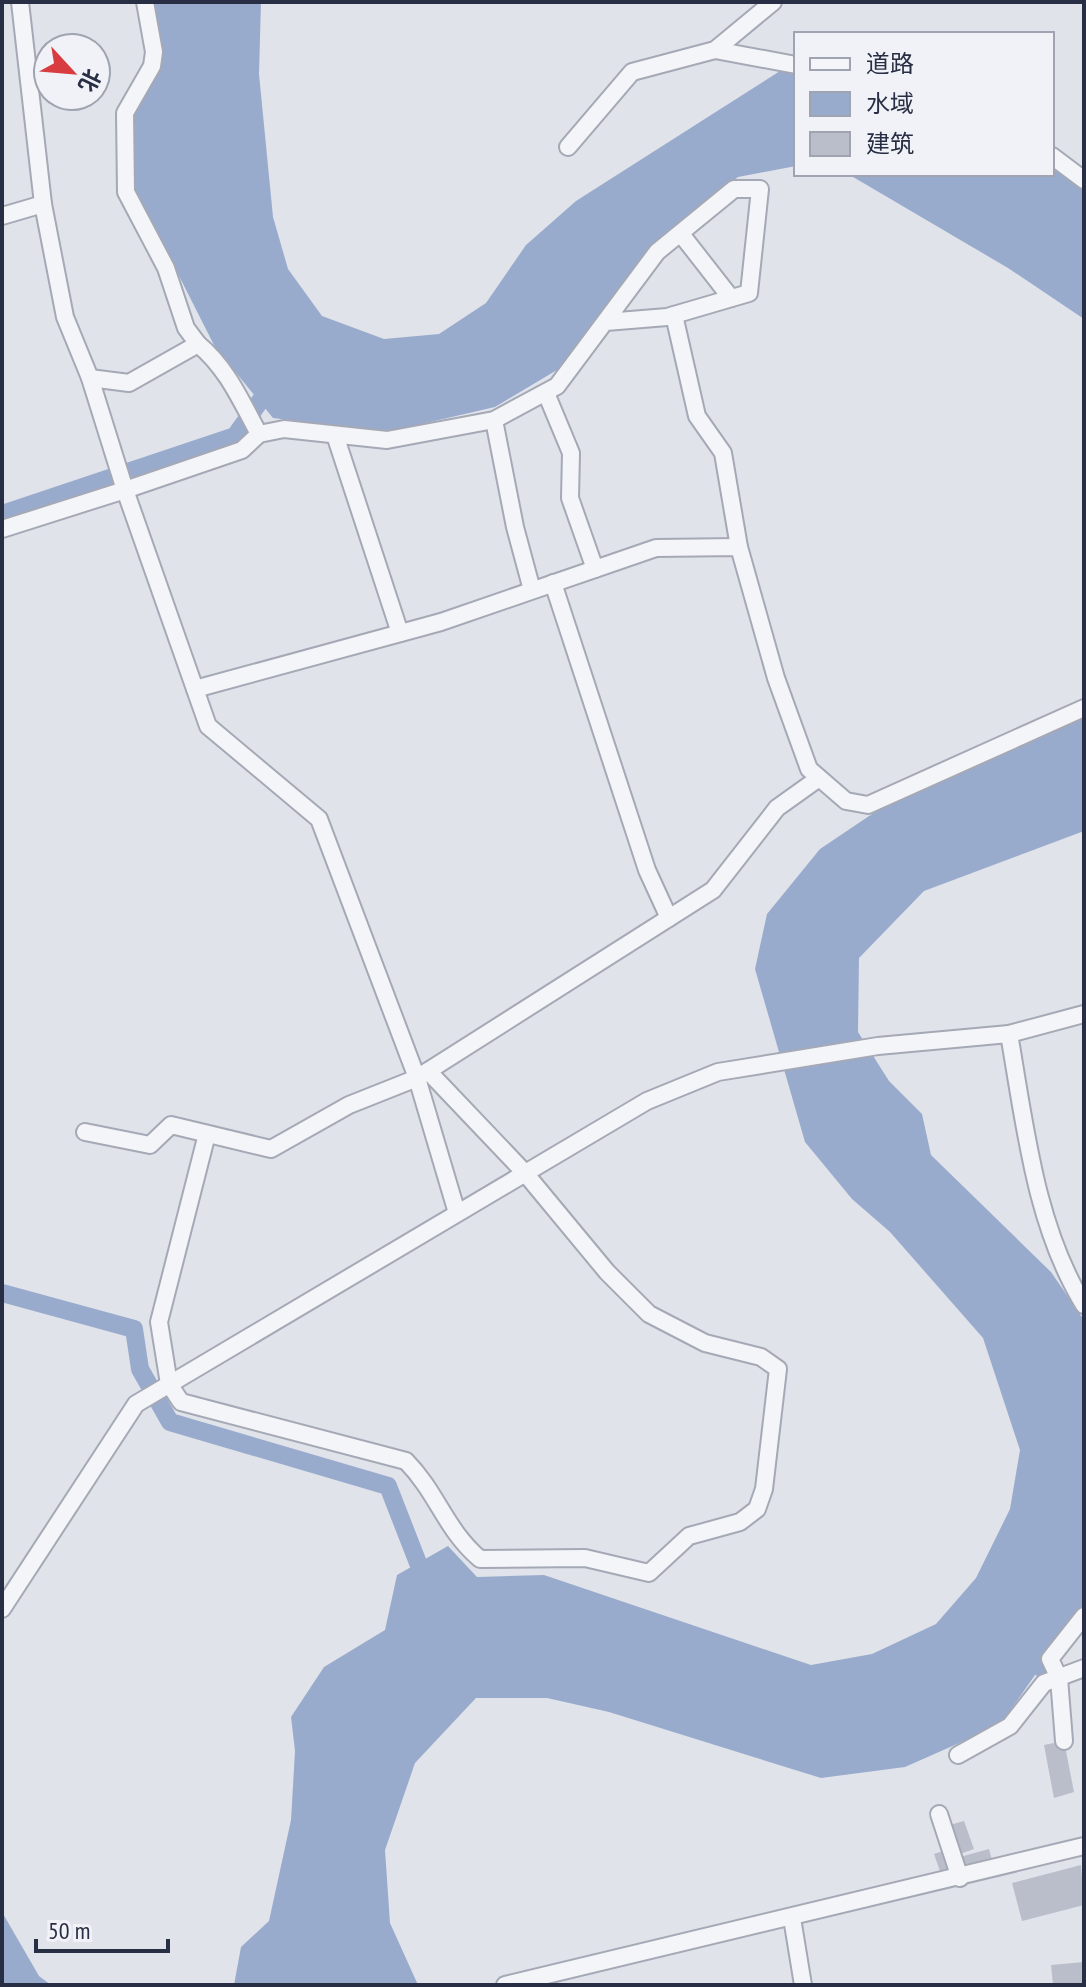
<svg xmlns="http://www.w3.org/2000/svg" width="1086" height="1987" font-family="'PT Sans Narrow','Noto Sans SC',sans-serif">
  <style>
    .water { fill: #99abcd }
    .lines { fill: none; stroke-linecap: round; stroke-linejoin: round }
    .canal { stroke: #99abcd; stroke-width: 18 }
    .building { fill: #babecb }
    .minor-casing { stroke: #a5a9b5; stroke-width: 20 }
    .minor { stroke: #f4f5f8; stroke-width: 16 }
  </style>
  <rect width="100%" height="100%" fill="#e0e3ea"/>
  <g class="water">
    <path d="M154,2H261L259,74L273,217L288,269L322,316L384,339L439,334L486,303L526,245L576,201L780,71L796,74V166L738,177L650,248L567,364L495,407L387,432L273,418L215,347L133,185L131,123L161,55Z"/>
    <path d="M1052,167L1084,190V319L1008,268L848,174H1052Z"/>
    <path d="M1084,709V831L924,891L859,958L858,1032L889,1081L922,1114L931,1155L1051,1272L1084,1320V1608L1083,1614C1061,1626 1048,1649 1054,1675L1046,1679L1035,1675L1000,1725L905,1767L821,1778L609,1712L547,1698H476L415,1763L385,1850L390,1923L418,1985H234L241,1947L269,1921L291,1820L295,1751L291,1717L324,1667L385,1630L397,1575L448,1546L477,1577L544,1575L811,1665L872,1654L936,1624L976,1578L1010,1509L1020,1450L983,1338L890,1232L852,1199L805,1142L755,969L767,914L820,849L878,810Z"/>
    <path d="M2,1912L39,1976L51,1985H2Z"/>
  </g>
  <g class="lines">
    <g class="canal">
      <path d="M2,514L235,436L273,383"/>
      <path d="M2,1293L134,1329L140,1369L170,1422L388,1486L427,1586"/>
    </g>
  </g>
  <g class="building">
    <path d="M1064,1741L1074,1792L1054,1798L1044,1745Z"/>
    <path d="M964,1821L974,1849L957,1855L946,1826Z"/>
    <path d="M989,1849L993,1864L962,1871L960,1857Z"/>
    <path d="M943,1851L951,1874L942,1877L934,1854Z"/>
    <path d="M1081,1865L1084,1905L1022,1921L1012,1883Z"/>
    <path d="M1084,1962V1985H1053L1051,1965Z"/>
  </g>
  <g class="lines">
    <defs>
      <g id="minor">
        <path d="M20,2L43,204L65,317L90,378L129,383L198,344C227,368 241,401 259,434L284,429L387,440L494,420L557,386L657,252L734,189H760L749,293L667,317L606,322"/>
        <path d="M145,2L154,52L152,66L125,113L126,192L166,268L186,328L198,344"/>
        <path d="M715,50L796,65"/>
        <path d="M568,147L632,72L715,50L773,2"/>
        <path d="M1052,156L1084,180"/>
        <path d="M2,216L43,204"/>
        <path d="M681,234L731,298"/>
        <path d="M674,315L697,416L723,453L739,547"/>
        <path d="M90,378L125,490L242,450L259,434"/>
        <path d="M546,393L571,453L570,498L595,569"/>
        <path d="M494,420L515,527L532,590"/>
        <path d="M335,435L400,633"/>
        <path d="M2,529L125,490L208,726L319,819L417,1078L457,1213"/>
        <path d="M553,583L647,870L669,918"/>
        <path d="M195,689L441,622L656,548L739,547L776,678L809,769L846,801L868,805L1084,708"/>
        <path d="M1009,1034C1025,1125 1035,1225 1084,1305"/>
        <path d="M85,1132L150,1145L171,1125L271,1149L349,1105L417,1078L713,890L777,808L819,778"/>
        <path d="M207,1134L159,1322L169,1384L181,1402L406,1461C438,1494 445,1529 480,1559L585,1558L649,1573L689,1536L740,1522L757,1509L764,1489L778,1369L761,1357L705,1343L649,1314L607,1272L525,1173L428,1071"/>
        <path d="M2,1609L136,1404L647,1101L718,1072L878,1046L1009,1034L1084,1014"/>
        <path d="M1064,1741L1059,1678L1050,1659L1084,1616"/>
        <path d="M958,1755L1010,1726L1044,1683L1084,1668"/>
        <path d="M939,1814L960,1878"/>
        <path d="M792,1918L803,1985"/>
        <path d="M505,1985L1084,1846"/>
      </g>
    </defs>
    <use href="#minor" class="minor-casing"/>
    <use href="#minor" class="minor"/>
  </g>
  <rect width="1086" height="1987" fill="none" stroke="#282e43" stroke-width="8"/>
  <rect x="794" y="32" width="260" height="144" fill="#f0f2f8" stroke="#a0a4b0" stroke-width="2"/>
  <rect x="810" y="58" width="40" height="12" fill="#f4f5f8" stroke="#a0a4b0" stroke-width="2"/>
  <text x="866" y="72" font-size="24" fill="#282e43">道路</text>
  <rect x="810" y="92" width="40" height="24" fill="#99abcd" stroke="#a0a4b0" stroke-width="2"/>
  <text x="866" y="112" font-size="24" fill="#282e43">水域</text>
  <rect x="810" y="132" width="40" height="24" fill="#babecb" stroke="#a0a4b0" stroke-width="2"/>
  <text x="866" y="152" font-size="24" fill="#282e43">建筑</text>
  <g transform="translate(72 72) rotate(116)"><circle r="38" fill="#f0f2f8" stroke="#a0a4b0" stroke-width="2"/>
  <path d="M0-6L14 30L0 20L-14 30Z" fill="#d83c40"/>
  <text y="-12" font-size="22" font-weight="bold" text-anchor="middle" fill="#282e43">北</text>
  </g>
  <path d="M36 1939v12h132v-12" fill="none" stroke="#282e43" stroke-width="4"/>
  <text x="48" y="1939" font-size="24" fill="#282e43" stroke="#f0f2f8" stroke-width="6" paint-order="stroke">50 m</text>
</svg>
